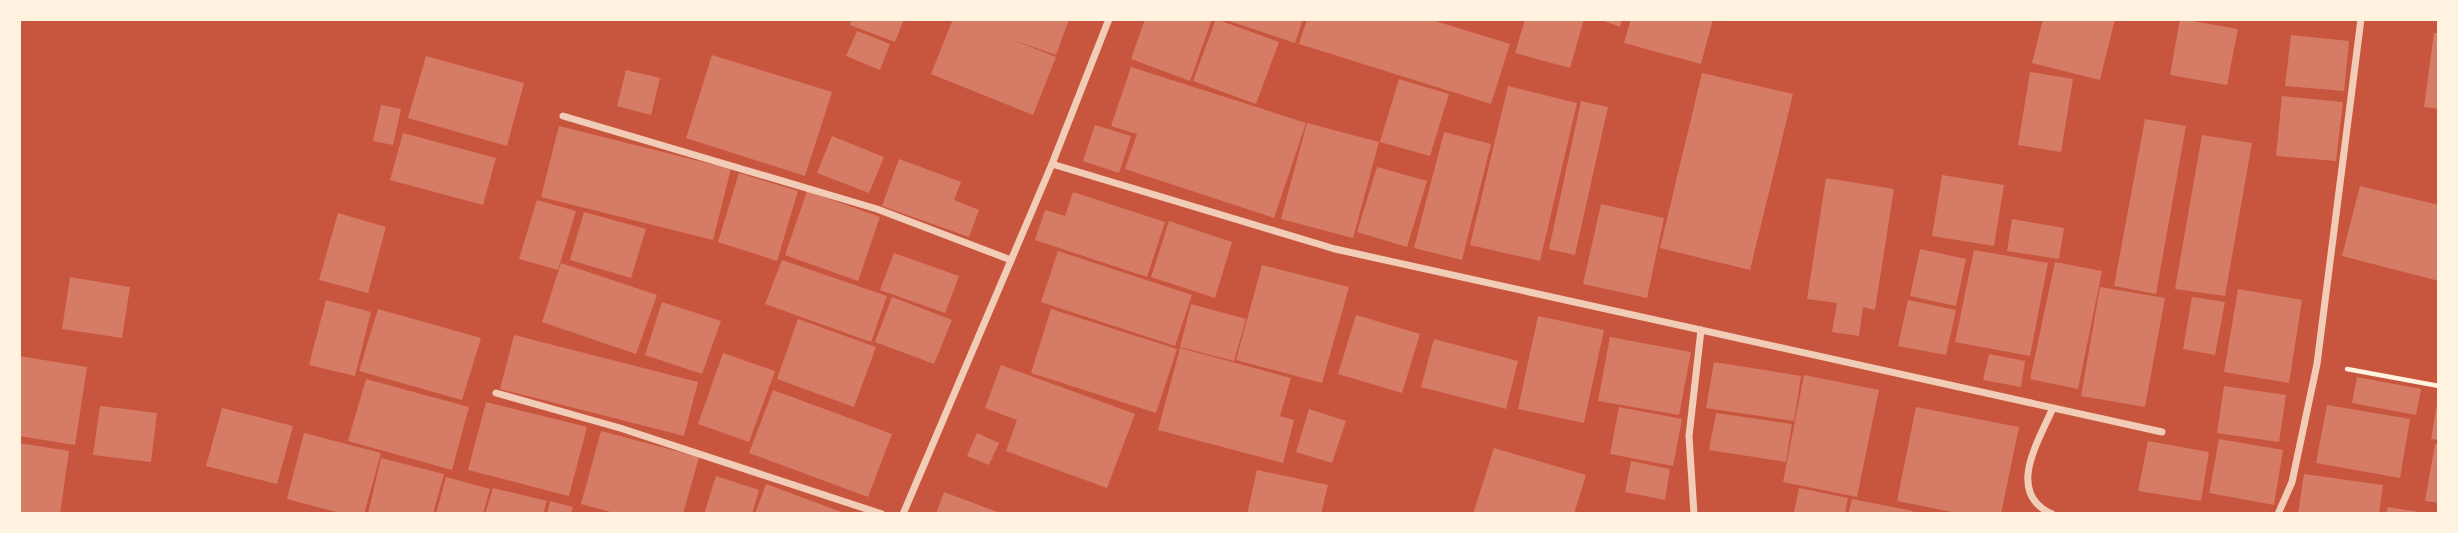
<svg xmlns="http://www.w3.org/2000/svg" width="2458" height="533" font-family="'IBM Plex Sans',sans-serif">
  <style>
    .building { fill: #d67c66 }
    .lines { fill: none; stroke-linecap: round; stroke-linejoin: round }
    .path { stroke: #fff3e0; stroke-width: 4.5 }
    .minor { stroke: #f1ccb7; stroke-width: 7 }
  </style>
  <rect width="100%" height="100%" fill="#c8553d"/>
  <g class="building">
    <path d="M852,19H904L895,42L850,25Z"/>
    <path d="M953,19H1069L1056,55L1010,39L1056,57L1033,115L931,74Z"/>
    <path d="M1145,19H1212L1190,81L1131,59Z"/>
    <path d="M1216,19L1279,42L1256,104L1193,81Z"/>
    <path d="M1223,19H1303L1295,43Z"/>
    <path d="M1307,19H1429L1510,44L1491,104L1299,44Z"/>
    <path d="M1525,19H1584L1570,68L1515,53Z"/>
    <path d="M1599,19H1622L1620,27Z"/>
    <path d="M1631,19H1713L1701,64L1624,43Z"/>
    <path d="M2043,19H2115L2100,80L2032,63Z"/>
    <path d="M2180,19L2238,29L2227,85L2170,75Z"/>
    <path d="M857,31L890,44L880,70L846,56Z"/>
    <path d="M2434,33H2439V109L2424,107Z"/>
    <path d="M2291,35L2349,41L2344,91L2285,86Z"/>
    <path d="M712,55L832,92L805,176L686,138Z"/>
    <path d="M426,56L524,83L507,146L408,118Z"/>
    <path d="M1131,67L1306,123L1274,218L1125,169L1137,134L1111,126Z"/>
    <path d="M626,70L660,78L651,115L617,106Z"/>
    <path d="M2030,72L2073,79L2061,152L2018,145Z"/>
    <path d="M1702,73L1793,94L1750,270L1660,248Z"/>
    <path d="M1399,79L1449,94L1430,156L1380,142Z"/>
    <path d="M1508,86L1577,103L1540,261L1470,245Z"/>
    <path d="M2282,96L2343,102L2336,161L2276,156Z"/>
    <path d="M1581,101L1608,107L1575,255L1549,249Z"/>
    <path d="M381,105L401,109L393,145L373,141Z"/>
    <path d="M2145,119L2186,126L2156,294L2114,286Z"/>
    <path d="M1307,123L1379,142L1353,238L1281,219Z"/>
    <path d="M1095,125L1131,136L1119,173L1083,161Z"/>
    <path d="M559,126L731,169L713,240L541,197Z"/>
    <path d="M1444,132L1491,144L1462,260L1414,248Z"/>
    <path d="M403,133L496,158L483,205L390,180Z"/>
    <path d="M2202,135L2252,143L2225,296L2175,289Z"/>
    <path d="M832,136L884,157L869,193L817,173Z"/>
    <path d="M899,159L961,182L954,200L979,210L969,237L882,206Z"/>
    <path d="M1377,167L1427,181L1407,247L1357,232Z"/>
    <path d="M739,173L798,191L777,261L718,242Z"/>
    <path d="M1942,175L2004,185L1994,246L1932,236Z"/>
    <path d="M1826,178L1894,189L1875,310L1863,307L1859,336L1832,332L1837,303L1807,299Z"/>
    <path d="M2360,186L2439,205V281L2342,256Z"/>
    <path d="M807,191L880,217L858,281L785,255Z"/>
    <path d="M1073,192L1165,222L1147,277L1035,240L1045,210L1065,216Z"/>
    <path d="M537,200L576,211L558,270L519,259Z"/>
    <path d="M1601,204L1664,218L1647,298L1583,284Z"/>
    <path d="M584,212L646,229L631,278L570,260Z"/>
    <path d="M338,213L386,227L368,293L319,280Z"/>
    <path d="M2012,219L2064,228L2059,259L2007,251Z"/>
    <path d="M1169,221L1232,242L1215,298L1151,277Z"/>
    <path d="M1920,249L1966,259L1956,306L1910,296Z"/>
    <path d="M1974,250L2048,263L2030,356L1955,342Z"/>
    <path d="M1058,251L1192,295L1175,346L1041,302Z"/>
    <path d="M894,253L959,276L945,313L880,290Z"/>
    <path d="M782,260L887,296L871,342L765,304Z"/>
    <path d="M2055,262L2102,271L2078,389L2030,379Z"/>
    <path d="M561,263L657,295L636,354L542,322Z"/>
    <path d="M1262,265L1349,287L1322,383L1236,360Z"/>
    <path d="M70,277L130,287L122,338L62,329Z"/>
    <path d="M2100,287L2165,298L2145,407L2081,396Z"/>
    <path d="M2238,289L2302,300L2289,383L2224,372Z"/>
    <path d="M892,297L952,320L934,364L875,342Z"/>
    <path d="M2192,297L2225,302L2215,355L2183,349Z"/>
    <path d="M326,300L371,312L355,376L309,365Z"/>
    <path d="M1908,300L1956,310L1946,355L1898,346Z"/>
    <path d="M662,302L721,321L702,374L645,355Z"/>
    <path d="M1191,304L1246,319L1234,361L1180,347Z"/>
    <path d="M378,309L481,338L462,400L359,371Z"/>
    <path d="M1051,309L1177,349L1156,413L1031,373Z"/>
    <path d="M1356,315L1420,334L1402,393L1338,374Z"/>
    <path d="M1538,316L1604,330L1584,423L1518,409Z"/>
    <path d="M798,319L876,347L854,407L777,379Z"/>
    <path d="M514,335L698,382L684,436L500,389Z"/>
    <path d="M1610,337L1691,352L1679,415L1598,401Z"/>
    <path d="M1434,339L1518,361L1506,409L1421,387Z"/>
    <path d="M1180,348L1291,378L1280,416L1294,420L1283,463L1158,430Z"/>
    <path d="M723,353L775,371L749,442L698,424Z"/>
    <path d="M1989,354L2025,361L2021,387L1983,380Z"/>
    <path d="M19,356L87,367L75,445L19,436Z"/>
    <path d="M1714,362L1801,376L1794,421L1706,408Z"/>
    <path d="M1001,365L1135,414L1107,488L1006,451L1017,420L985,408Z"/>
    <path d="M1804,375L1879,390L1857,497L1783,482Z"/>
    <path d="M2357,377L2421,389L2416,415L2352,403Z"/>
    <path d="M366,379L469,407L452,470L348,441Z"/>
    <path d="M2224,386L2286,395L2279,442L2217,433Z"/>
    <path d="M773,390L892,434L868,497L749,453Z"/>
    <path d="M486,402L587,427L569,496L468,470Z"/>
    <path d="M2437,404H2439V440L2431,439Z"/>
    <path d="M2327,405L2410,419L2400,478L2316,463Z"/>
    <path d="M100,406L157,413L151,462L93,455Z"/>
    <path d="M1619,407L1682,419L1673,466L1610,454Z"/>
    <path d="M1916,407L2019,427L2001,514H1962L1897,501Z"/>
    <path d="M222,408L293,426L277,484L206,466Z"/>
    <path d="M1309,409L1346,421L1332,463L1296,452Z"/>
    <path d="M1716,413L1792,424L1786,462L1709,450Z"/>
    <path d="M601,431L699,457L683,514H618L581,504Z"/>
    <path d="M304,433L381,453L364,514H344L287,499Z"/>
    <path d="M977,433L999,443L989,465L967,456Z"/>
    <path d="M2219,439L2283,450L2274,505L2209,493Z"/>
    <path d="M2148,441L2209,452L2201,501L2138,491Z"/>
    <path d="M19,443L69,451L60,514H19Z"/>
    <path d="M2435,444L2439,445V503L2425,501Z"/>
    <path d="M1494,448L1586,475L1574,514H1473Z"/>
    <path d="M381,458L444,474L433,514H368Z"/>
    <path d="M1631,461L1670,469L1665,500L1625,492Z"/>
    <path d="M1257,470L1328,485L1321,514H1247Z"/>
    <path d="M2304,474L2383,485L2379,514H2298Z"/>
    <path d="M716,476L759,490L752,514H704Z"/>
    <path d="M446,477L490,489L483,514H436Z"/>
    <path d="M766,484L844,513V514H755Z"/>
    <path d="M493,488L547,501L543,514H485Z"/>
    <path d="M1799,488L1848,498L1845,514L1794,512Z"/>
    <path d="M944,492L1000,513V514H936Z"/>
    <path d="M1852,499L1913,511L1912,514H1848Z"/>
    <path d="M550,501L573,507L571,514H547Z"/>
    <path d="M2388,507L2419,512L2418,514H2386Z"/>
  </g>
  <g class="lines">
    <path class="path" d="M2347,369L2439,386"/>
    <g class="minor">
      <path d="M563,116L877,209L1011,260"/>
      <path d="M1052,164L1335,249L2162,432"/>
      <path d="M496,393L620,428L882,514"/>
      <path d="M2052,410C2037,444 2006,493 2052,514"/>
      <path d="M903,514L1052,164L1109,19"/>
      <path d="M1694,514L1689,436L1701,330"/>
      <path d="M2278,514L2292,482L2317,364L2361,19"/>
    </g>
  </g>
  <rect width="2458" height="533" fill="none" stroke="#fff3e0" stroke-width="42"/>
</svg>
